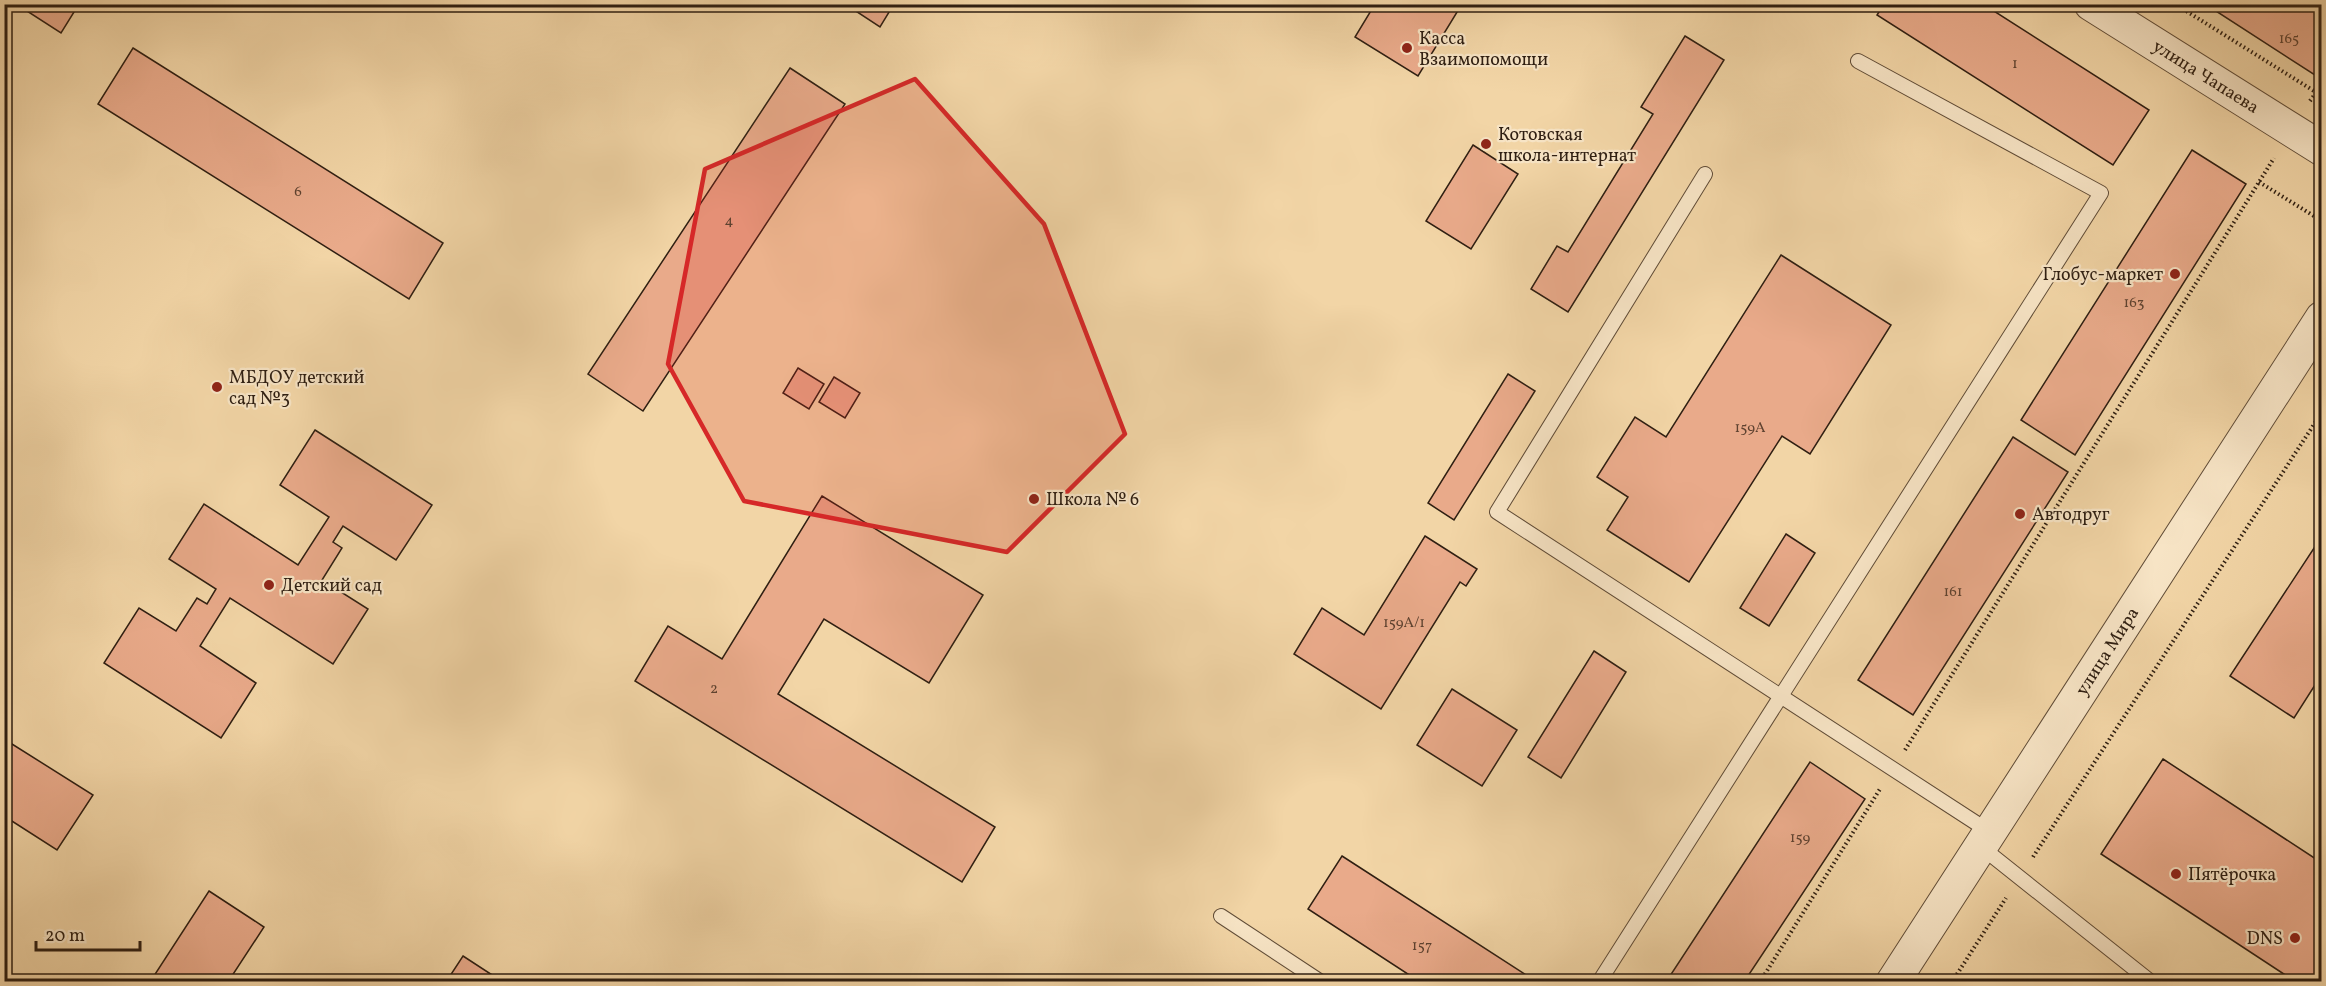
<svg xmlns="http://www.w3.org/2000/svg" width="2326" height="986" font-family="Vollkorn,serif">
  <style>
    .building { fill: #e9aa8a; stroke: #2f1f12; stroke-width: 1.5 }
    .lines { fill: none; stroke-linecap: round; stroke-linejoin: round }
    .service-casing { stroke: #604c37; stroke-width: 16 }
    .tertiary-casing { stroke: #604c37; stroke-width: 35 }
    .path { stroke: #2f1f12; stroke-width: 4; stroke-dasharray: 1.5 3; stroke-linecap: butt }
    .service { stroke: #f7e4c5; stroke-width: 14 }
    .tertiary { stroke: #f7e4c5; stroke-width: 33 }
    .marked { fill: #d62828; fill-opacity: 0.2; stroke: #d62828; stroke-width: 4.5; stroke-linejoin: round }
    .poi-dot { fill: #8f2418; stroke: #f7e4c5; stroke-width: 2 }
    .labels { text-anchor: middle; stroke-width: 4.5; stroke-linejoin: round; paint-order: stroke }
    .number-label { font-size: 15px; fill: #5e4230 }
    .poi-label { font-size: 18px; fill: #2f1f12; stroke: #f7e4c5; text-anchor: start }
    .street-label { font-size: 18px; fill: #2f1f12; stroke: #f7e4c5 }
  </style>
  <rect width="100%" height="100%" fill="#f2d5a6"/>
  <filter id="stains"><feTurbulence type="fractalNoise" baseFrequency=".00333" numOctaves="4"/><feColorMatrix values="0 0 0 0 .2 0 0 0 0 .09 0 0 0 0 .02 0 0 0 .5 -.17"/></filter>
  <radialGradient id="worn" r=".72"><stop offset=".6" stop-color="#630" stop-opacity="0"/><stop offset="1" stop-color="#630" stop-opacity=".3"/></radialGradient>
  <g class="building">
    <path d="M16,4H79L61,33Z"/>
    <path d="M845,4H894L880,27Z"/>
    <path d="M1375,4H1462L1418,76L1355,37Z"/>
    <path d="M1884,4H1983L2149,110L2113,165L1877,15Z"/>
    <path d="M2205,4H2322V71L2318,77Z"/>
    <path d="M1685,36L1724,60L1568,312L1531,289L1557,246L1568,252L1653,114L1641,107Z"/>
    <path d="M133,48L443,243L409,299L98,104Z"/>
    <path d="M790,68L845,104L643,411L588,374Z"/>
    <path d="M1473,145L1518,174L1471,249L1426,221Z"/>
    <path d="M2192,150L2246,184L2075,455L2021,420Z"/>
    <path d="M1781,255L1891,325L1810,454L1782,436L1689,582L1607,530L1628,497L1597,477L1635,417L1666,437Z"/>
    <path d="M798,368L824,384L809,409L783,393Z"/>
    <path d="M1508,374L1535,391L1454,520L1428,503Z"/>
    <path d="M834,377L860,393L845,418L819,402Z"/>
    <path d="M315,430L432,505L396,560L343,526L333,542L342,548L322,580L368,609L333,664L230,598L200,646L256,683L221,738L104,663L139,608L176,631L197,598L207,604L216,589L169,559L204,504L298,565L329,517L280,485Z"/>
    <path d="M2013,437L2068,472L1913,715L1858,680Z"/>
    <path d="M822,496L983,595L929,683L824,619L778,694L995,827L962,882L635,681L668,626L722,659Z"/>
    <path d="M1786,534L1815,553L1769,626L1740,608Z"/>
    <path d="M1425,536L1477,569L1466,586L1460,582L1381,709L1294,654L1322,608L1364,635Z"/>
    <path d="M2320,539L2322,674L2294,718L2230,676Z"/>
    <path d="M1594,651L1626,672L1561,778L1528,757Z"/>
    <path d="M1452,689L1517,730L1482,786L1417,745Z"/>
    <path d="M4,739L93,795L57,850L4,816Z"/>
    <path d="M2163,759L2322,863V982H2296L2101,854Z"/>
    <path d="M1810,762L1865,799L1744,982H1666Z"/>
    <path d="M1342,856L1537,982H1420L1308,909Z"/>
    <path d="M209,891L264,927L228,982H150Z"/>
    <path d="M463,956L503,982H446Z"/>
  </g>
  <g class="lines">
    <defs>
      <g id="service">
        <path d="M1705,174L1497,512L1990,832"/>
        <path d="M1980,846L2151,982"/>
        <path d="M1221,916L1321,982"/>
        <path d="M1599,982L2101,193L1858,61"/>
      </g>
      <g id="tertiary">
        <path id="s1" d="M2091,4L2322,149"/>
        <path id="s2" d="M1893,982L2322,318"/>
      </g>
    </defs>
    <use href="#service" class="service-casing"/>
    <use href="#tertiary" class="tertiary-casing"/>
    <g class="path">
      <path d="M2175,4L2322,96"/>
      <path d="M2310,101L2322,84"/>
      <path d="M2259,182L2322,221"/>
      <path d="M1905,750L2274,158"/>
      <path d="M2033,857L2322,412"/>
      <path d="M1760,982L1880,789"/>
      <path d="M1952,982L2006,898"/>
    </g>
    <use href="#service" class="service"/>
    <use href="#tertiary" class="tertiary"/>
  </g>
  <path class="marked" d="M915,79L1044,224L1125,434L1007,552L744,501L668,364L705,169Z"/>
  <g class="poi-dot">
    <circle cx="1407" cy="48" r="6"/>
    <circle cx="1486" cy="144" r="6"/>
    <circle cx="2175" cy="274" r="6"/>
    <circle cx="217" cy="387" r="6"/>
    <circle cx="1034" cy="499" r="6"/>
    <circle cx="2020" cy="514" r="6"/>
    <circle cx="269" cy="585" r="6"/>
    <circle cx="2176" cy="874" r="6"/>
    <circle cx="2295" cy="938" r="6"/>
  </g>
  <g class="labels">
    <g class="number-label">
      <text x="2289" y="43">165</text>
      <text x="2015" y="68">1</text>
      <text x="298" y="196">6</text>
      <text x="729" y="225">4</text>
      <text x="2134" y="307">163</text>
      <text x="1750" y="432">159А</text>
      <text x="1953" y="596">161</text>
      <text x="1404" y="627">159А/1</text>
      <text x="714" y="693">2</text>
      <text x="1800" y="842">159</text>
      <text x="1422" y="950">157</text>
    </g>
    <g class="poi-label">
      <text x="1419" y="44">Касса<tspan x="1419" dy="21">Взаимопомощи</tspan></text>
      <text x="1498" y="140">Котовская<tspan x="1498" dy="21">школа-интернат</tspan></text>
      <text x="2163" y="280" text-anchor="end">Глобус-маркет</text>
      <text x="229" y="383">МБДОУ детский<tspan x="229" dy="21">сад №3</tspan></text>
      <text x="1046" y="505">Школа № 6</text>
      <text x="2032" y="520">Автодруг</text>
      <text x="281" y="591">Детский сад</text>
      <text x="2188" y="880">Пятёрочка</text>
      <text x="2283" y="944" text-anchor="end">DNS</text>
    </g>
    <g class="street-label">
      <text dy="6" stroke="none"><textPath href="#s1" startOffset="136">улица Чапаева</textPath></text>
      <text dy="6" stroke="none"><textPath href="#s2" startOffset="394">улица Мира</textPath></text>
    </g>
  </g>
  <rect width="2326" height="986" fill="none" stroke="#f2d5a6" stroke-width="24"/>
  <rect x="6" y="6" width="2314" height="974" fill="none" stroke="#2f1f12" stroke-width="3"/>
  <rect x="12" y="12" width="2302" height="962" fill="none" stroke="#2f1f12" stroke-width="1.5"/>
  <path d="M36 941v9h104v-9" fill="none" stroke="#2f1f12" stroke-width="3"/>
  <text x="45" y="941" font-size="18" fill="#2f1f12" stroke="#f7e4c5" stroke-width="4.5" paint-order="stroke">20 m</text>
  <rect width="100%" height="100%" filter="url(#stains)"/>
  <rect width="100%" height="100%" fill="url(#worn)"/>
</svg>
